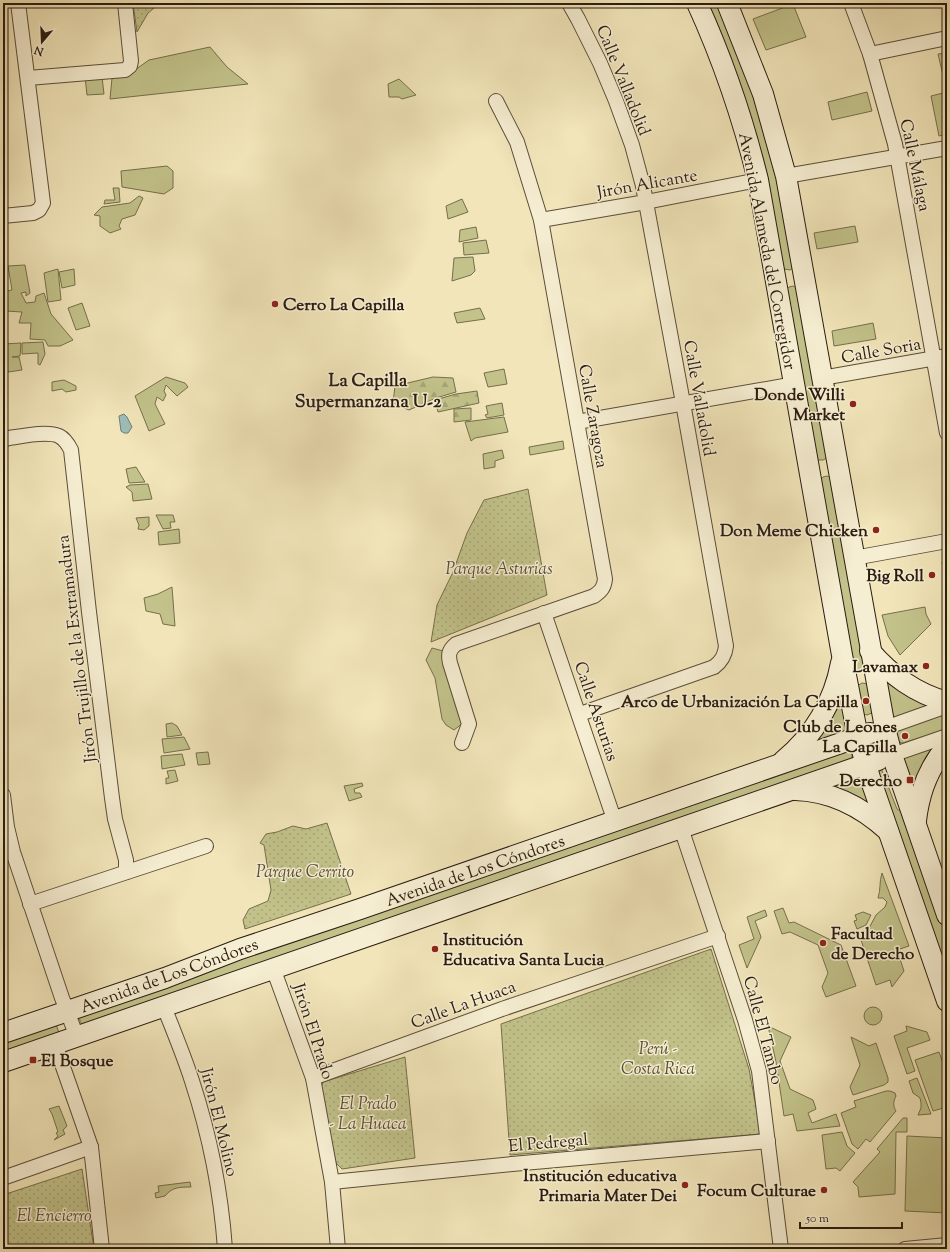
<svg xmlns="http://www.w3.org/2000/svg" width="950" height="1252" font-family="'Sorts Mill Goudy',serif">
  <style>
    .green { fill: #c2c28a; stroke: #766f4d }
    .forest { fill: url(#forest-firs); stroke: #766f4d }
    .park { fill: url(#park-dots); stroke: #766f4d }
    .water { fill: #9ebdb8; stroke: #707d75 }
    .lines { fill: none; stroke-linecap: round; stroke-linejoin: round }
    .street-casing { stroke: #5c4e3a; stroke-width: 16 }
    .secondary-casing { stroke: #2a1c10; stroke-width: 22 }
    .street { stroke: #f6eed2; stroke-width: 14 }
    .secondary { stroke: #f6eed2; stroke-width: 20 }
    .poi-dot { fill: #8f2418; stroke: #f6eed2; stroke-width: 1.5 }
    .labels { text-anchor: middle; stroke-width: 3; stroke-linejoin: round; paint-order: stroke }
    .street-label { font-size: 17px; fill: #2a1c10; stroke: #f6eed2 }
    .poi-label { font-size: 17px; font-weight: bold; fill: #2a1c10; stroke: #f6eed2; text-anchor: end }
    .park-label { font-size: 17px; font-style: italic; fill: #584e35; stroke: #f6eed2 }
    .neighbourhood-label { font-size: 18px; font-weight: bold; fill: #2a1c10; stroke: #f6eed2 }
  </style>
  <defs>
    <pattern id="forest-firs" width="22" height="20" patternUnits="userSpaceOnUse"><rect width="22" height="20" fill="#c2c28a"/><path d="M5 1l3.5 6h-7zM16 11l3.5 6h-7z" fill="#a7a676"/></pattern>
    <pattern id="park-dots" width="8" height="8" patternUnits="userSpaceOnUse"><rect width="8" height="8" fill="#c2c28a"/><path d="M2 2h.1M6 6h.1" fill="none" stroke="#a7a676" stroke-width="1.8" stroke-linecap="round"/></pattern>
  </defs>
  <rect width="100%" height="100%" fill="#f1e5b9"/>
  <filter id="stains"><feTurbulence type="fractalNoise" baseFrequency=".005" numOctaves="4"/><feColorMatrix values="0 0 0 0 .2 0 0 0 0 .09 0 0 0 0 .02 0 0 0 .5 -.17"/></filter>
  <radialGradient id="worn" r=".72"><stop offset=".6" stop-color="#630" stop-opacity="0"/><stop offset="1" stop-color="#630" stop-opacity=".3"/></radialGradient>
  <g class="green">
    <path d="M705,3H720L737,43L777,174L793,268L790,270L784,269Z"/>
    <path d="M793,4L806,37L766,50L753,19Z"/>
    <path d="M210,47L227,67L248,84L110,99L112,78L132,72L149,60Z"/>
    <path d="M947,53V134L939,136L931,96L947,92L938,54Z"/>
    <path d="M85,77H102L104,94L87,95Z"/>
    <path d="M399,79L416,95L402,99L399,97H389L388,84Z"/>
    <path d="M867,92L872,111L832,120L828,102Z"/>
    <path d="M167,166L173,171V188L164,194L122,187L121,171Z"/>
    <path d="M113,188H119L120,202L104,204L105,200H115Z"/>
    <path d="M139,196L143,198L135,215L122,219L119,226L121,229L110,233L100,226V216L94,215L102,207L130,203Z"/>
    <path d="M462,199L468,212L448,219L446,206Z"/>
    <path d="M855,226L858,242L817,249L814,233Z"/>
    <path d="M476,227L478,238L459,242L460,230Z"/>
    <path d="M486,240L489,253L464,255L463,243Z"/>
    <path d="M473,257L475,271L471,275L452,281L454,258Z"/>
    <path d="M25,265L30,293L26,296V292L21,293L26,303L35,302L36,296L44,293L51,314L73,340L60,346H48L45,340L30,339L31,323H19L22,312L6,311L5,306H3V292L12,290L8,266Z"/>
    <path d="M58,269L61,300L48,302L44,273Z"/>
    <path d="M74,269L75,285L62,288L59,272Z"/>
    <path d="M793,286L798,288L827,458L823,460H817L786,290L789,287Z"/>
    <path d="M82,303L90,326L76,330L68,308Z"/>
    <path d="M480,308L485,319L457,323L454,313Z"/>
    <path d="M873,323L876,339L834,346L832,331Z"/>
    <path d="M43,342L45,354L40,365L38,364V353L22,354V343Z"/>
    <path d="M21,343L20,356L12,357H19L22,370L8,372L4,357L3,344Z"/>
    <path d="M504,369L507,384L488,387L484,373Z"/>
    <path d="M166,377L185,383L188,387L177,396L166,385L164,391L166,395L163,401L157,397L155,404L165,424L149,431L135,396Z"/>
    <path d="M64,380L76,386V390L66,392L62,389L52,391V382Z"/>
    <path d="M502,403L504,415L487,418L485,415L488,414L486,406Z"/>
    <path d="M504,417L508,432L475,438L471,441L465,422Z"/>
    <path d="M563,441L564,449L530,455L529,447Z"/>
    <path d="M502,450L504,458L495,461V467L484,469L483,454Z"/>
    <path d="M136,467L145,482L129,483L126,469Z"/>
    <path d="M827,476L830,477L866,668L861,671L855,670L820,480L823,477Z"/>
    <path d="M148,484L152,499L133,501L132,492L126,487L130,485Z"/>
    <path d="M156,515H173L175,522H170L171,528L163,529Z"/>
    <path d="M149,517V526L144,530L138,529L139,525L136,518Z"/>
    <path d="M179,529L180,543L159,545L158,532Z"/>
    <path d="M947,561V587L942,562Z"/>
    <path d="M172,587L175,626L163,624L160,614L146,611L144,598L158,594Z"/>
    <path d="M925,607L926,614L931,624L900,655L888,636L882,615Z"/>
    <path d="M432,648L447,652L463,723L454,730L446,725L442,719L435,678L426,660Z"/>
    <path d="M884,680L928,705L895,717H892Z"/>
    <path d="M862,683L869,684L872,713L867,715L863,714L857,686Z"/>
    <path d="M841,687L848,732L810,744Z"/>
    <path d="M947,713V729L903,743L897,742L896,732L897,731Z"/>
    <path d="M172,723L177,726L182,735L167,737L166,724Z"/>
    <path d="M184,737L190,749L164,753L162,739Z"/>
    <path d="M847,749L852,753V759L84,1026C80,1023 79,1020 80,1015Z"/>
    <path d="M930,749H932L914,792L902,758Z"/>
    <path d="M208,752L210,764L198,765L196,753Z"/>
    <path d="M182,754L185,765L162,769L161,756Z"/>
    <path d="M881,768L897,809L904,814L947,937V982L875,769Z"/>
    <path d="M175,770L178,781L166,784V778H169L167,771Z"/>
    <path d="M859,774L871,805L827,784Z"/>
    <path d="M362,783L363,786L354,789L355,793H360L362,797L349,801L344,786Z"/>
    <path d="M882,873L909,946L897,950L904,971L892,987L890,980L876,985L859,934L868,930L876,915L885,907L887,902L883,898H878C881,889 879,882 882,873Z"/>
    <path d="M783,908L789,923L794,922L841,945L856,986L826,997L822,987L828,973L818,945L790,932L782,934L774,911Z"/>
    <path d="M765,910L767,916L755,921L761,937L747,968L739,945L754,939L747,917Z"/>
    <path d="M863,912L871,915L866,925L857,929L854,921L857,920L855,915Z"/>
    <circle cx="873" cy="1016" r="9"/>
    <path d="M55,1022L60,1035L3,1055V1040Z"/>
    <path d="M768,1026L791,1037L780,1061L790,1089L813,1100L816,1109L808,1113L812,1123L836,1114L840,1126L797,1131L793,1114L784,1116L776,1062Z"/>
    <path d="M906,1026L927,1032L930,1040L907,1048L915,1071L907,1074L894,1036L907,1031Z"/>
    <path d="M851,1037L869,1046L876,1043L888,1078V1082L884,1085L853,1095L850,1087L860,1065Z"/>
    <path d="M939,1052L947,1074V1107L933,1111L915,1060Z"/>
    <path d="M917,1078L931,1114L918,1115L921,1108V1103L920,1098L913,1093L909,1081Z"/>
    <path d="M886,1091H890L895,1093L896,1096C893,1102 893,1106 896,1111L870,1142L866,1139L858,1149L852,1144L841,1113L856,1107L854,1101Z"/>
    <path d="M59,1106L67,1126L63,1130L65,1134L54,1140L58,1136L56,1133L58,1132L52,1114L49,1109Z"/>
    <path d="M903,1118H907V1132H896L895,1194L859,1197L858,1187L853,1182L880,1152L877,1149Z"/>
    <path d="M842,1132L847,1146L855,1153L840,1171L836,1168L826,1169L822,1135Z"/>
    <path d="M907,1136L947,1138V1213L905,1211Z"/>
    <path d="M190,1182L191,1187C180,1187 172,1187 165,1196L156,1198L155,1193L159,1192L158,1186Z"/>
  </g>
  <g class="forest">
    <path d="M433,377L453,378L456,392L436,398L409,410L393,403L395,386Z"/>
    <path d="M477,391L479,403L438,412L435,400L456,394Z"/>
    <path d="M471,408V420L454,422V409Z"/>
  </g>
  <g class="park">
    <path d="M133,3H160L148,13L137,32Z"/>
    <path d="M528,489L547,595L431,642L437,605L453,572L467,533L484,500Z"/>
    <path d="M327,823L351,894L245,929L243,920L249,909L268,901L271,890L264,845L260,843L266,834L277,832L293,826L306,829Z"/>
    <path d="M711,949L749,1069L761,1134L510,1155L501,1024Z"/>
    <path d="M405,1057L415,1158L342,1169L336,1163L320,1090L323,1082Z"/>
    <path d="M82,1169L94,1249H3V1195Z"/>
  </g>
  <path class="water" d="M124,414L127,417L132,427L128,433H124L121,431L119,416Z"/>
  <g class="lines">
    <defs>
      <g id="street">
        <path d="M569,3L578,19L600,63L616,101L632,145L643,186L683,403L726,646C725,655 722,661 714,667L580,714"/>
        <path d="M851,3L870,54L895,144L947,433"/>
        <path d="M870,54L947,38"/>
        <path d="M28,78L125,70L130,66L131,61L125,3"/>
        <path d="M786,176L947,148"/>
        <path d="M3,216L33,213L39,210L43,203L18,3"/>
        <path d="M541,220L646,202L758,180"/>
        <path d="M822,378L947,356"/>
        <path d="M577,422L795,384"/>
        <path d="M3,439C18,437 46,430 59,436C65,439 68,444 71,450L89,612L112,798L115,819L126,860V872"/>
        <path d="M854,558L947,541"/>
        <path d="M544,613L615,822"/>
        <path d="M885,728L947,706"/>
        <path d="M462,743L469,724L450,663C448,654 449,650 456,644L594,596C601,591 604,588 605,579L541,220L517,142L496,101"/>
        <path d="M892,755L947,736"/>
        <path d="M3,795L7,827L13,852L62,998L77,1037"/>
        <path d="M681,828L745,1020L759,1071L781,1249"/>
        <path d="M30,904L206,846"/>
        <path d="M273,968L313,1078L332,1182L338,1249"/>
        <path d="M164,1007C174,1032 184,1056 192,1081C210,1136 221,1192 225,1249"/>
        <path d="M55,1044L91,1147L102,1249"/>
        <path d="M313,1078L502,1009L718,936"/>
        <path d="M3,1178L91,1147"/>
        <path d="M332,1182L512,1164L768,1141"/>
        <path d="M905,1249L947,1245"/>
      </g>
      <g id="secondary">
        <path d="M697,3C723,60 743,119 758,180L842,655L858,737L870,778L947,1001"/>
        <path d="M727,3L763,94L786,176L885,728L892,755L947,915"/>
        <path d="M870,651C892,676 915,693 947,702"/>
        <path d="M783,761C814,736 834,701 841,663"/>
        <path d="M795,790C831,791 862,807 888,831"/>
        <path d="M916,821C919,793 928,768 947,746"/>
        <path d="M3,1033L165,978L240,949L360,909L870,733"/>
        <path d="M3,1062L878,760"/>
      </g>
    </defs>
    <use href="#street" class="street-casing"/>
    <use href="#secondary" class="secondary-casing"/>
    <use href="#street" class="street"/>
    <use href="#secondary" class="secondary"/>
  </g>
  <g class="poi-dot">
    <circle cx="275" cy="304" r="4"/>
    <circle cx="853" cy="404" r="4"/>
    <circle cx="876" cy="530" r="4"/>
    <circle cx="932" cy="575" r="4"/>
    <circle cx="926" cy="666" r="4"/>
    <circle cx="866" cy="701" r="4"/>
    <circle cx="905" cy="736" r="4"/>
    <rect x="906" y="776" width="8" height="8" rx="2"/>
    <circle cx="823" cy="943" r="4"/>
    <circle cx="435" cy="949" r="4"/>
    <rect x="29" y="1056" width="8" height="8" rx="2"/>
    <circle cx="685" cy="1185" r="4"/>
    <circle cx="824" cy="1190" r="4"/>
  </g>
  <g class="labels">
    <g class="street-label">
      <text transform="translate(624 80) rotate(68)" y="6">Calle Valladolid</text>
      <text transform="translate(916 165) rotate(78)" y="6">Calle Málaga</text>
      <text transform="translate(647 183) rotate(-10)" y="6">Jirón Alicante</text>
      <text transform="translate(768 251) rotate(79)" y="6">Avenida Alameda del Corregidor</text>
      <text transform="translate(881 350) rotate(-10)" y="6">Calle Soria</text>
      <text transform="translate(700 398) rotate(80)" y="6">Calle Valladolid</text>
      <text transform="translate(594 416) rotate(80)" y="6">Calle Zaragoza</text>
      <text transform="translate(76 649) rotate(-97)" y="6">Jirón Trujillo de la Extramadura</text>
      <text transform="translate(597 711) rotate(71)" y="6">Calle Asturias</text>
      <text transform="translate(475 870) rotate(-19)" y="6">Avenida de Los Cóndores</text>
      <text transform="translate(169 975) rotate(-20)" y="6">Avenida de Los Cóndores</text>
      <text transform="translate(463 1004) rotate(-20)" y="6">Calle La Huaca</text>
      <text transform="translate(764 1030) rotate(75)" y="6">Calle El Tambo</text>
      <text transform="translate(314 1031) rotate(72)" y="6">Jirón El Prado</text>
      <text transform="translate(220 1122) rotate(76)" y="6">Jirón El Molino</text>
      <text transform="translate(548 1142) rotate(-5)" y="6">El Pedregal</text>
    </g>
    <g class="poi-label">
      <text x="283" y="310" text-anchor="start">Cerro La Capilla</text>
      <text x="845" y="400">Donde Willi<tspan x="845" dy="20">Market</tspan></text>
      <text x="868" y="536">Don Meme Chicken</text>
      <text x="924" y="581">Big Roll</text>
      <text x="918" y="672">Lavamax</text>
      <text x="858" y="707">Arco de Urbanización La Capilla</text>
      <text x="897" y="732">Club de Leones<tspan x="897" dy="20">La Capilla</tspan></text>
      <text x="902" y="786">Derecho</text>
      <text x="831" y="939" text-anchor="start">Facultad<tspan x="831" dy="20">de Derecho</tspan></text>
      <text x="443" y="945" text-anchor="start">Institución<tspan x="443" dy="20">Educativa Santa Lucia</tspan></text>
      <text x="41" y="1066" text-anchor="start">El Bosque</text>
      <text x="677" y="1181">Institución educativa<tspan x="677" dy="20">Primaria Mater Dei</tspan></text>
      <text x="816" y="1196">Focum Culturae</text>
    </g>
    <g class="park-label">
      <text x="499" y="574">Parque Asturias</text>
      <text x="305" y="877">Parque Cerrito</text>
      <text x="658" y="1054">Perú -<tspan x="658" dy="20">Costa Rica</tspan></text>
      <text x="368" y="1109">El Prado<tspan x="368" dy="20">- La Huaca</tspan></text>
      <text x="54" y="1221">El Encierro</text>
    </g>
    <g class="neighbourhood-label">
      <text x="368" y="386">La Capilla<tspan x="368" dy="21">Supermanzana U-2</tspan></text>
    </g>
  </g>
  <rect width="950" height="1252" fill="none" stroke="#f1e5b9" stroke-width="16"/>
  <rect x="4" y="4" width="942" height="1244" fill="none" stroke="#2a1c10" stroke-width="2"/>
  <rect x="8" y="8" width="934" height="1236" fill="none" stroke="#2a1c10"/>
  <g transform="translate(42 42) rotate(199)" stroke="#f6eed2" stroke-width="3" paint-order="stroke">
  <path d="M0-3L7 15L0 10L-7 15Z" fill="#2a1c10"/>
  <text y="-6" font-size="11" font-weight="bold" text-anchor="middle" fill="#2a1c10">N</text>
  </g>
  <path d="M800 1222v6h102v-6" fill="none" stroke="#2a1c10" stroke-width="2"/>
  <text x="806" y="1222" font-size="12" fill="#2a1c10" stroke="#f6eed2" stroke-width="3" paint-order="stroke">50 m</text>
  <rect width="100%" height="100%" filter="url(#stains)"/>
  <rect width="100%" height="100%" fill="url(#worn)"/>
</svg>
